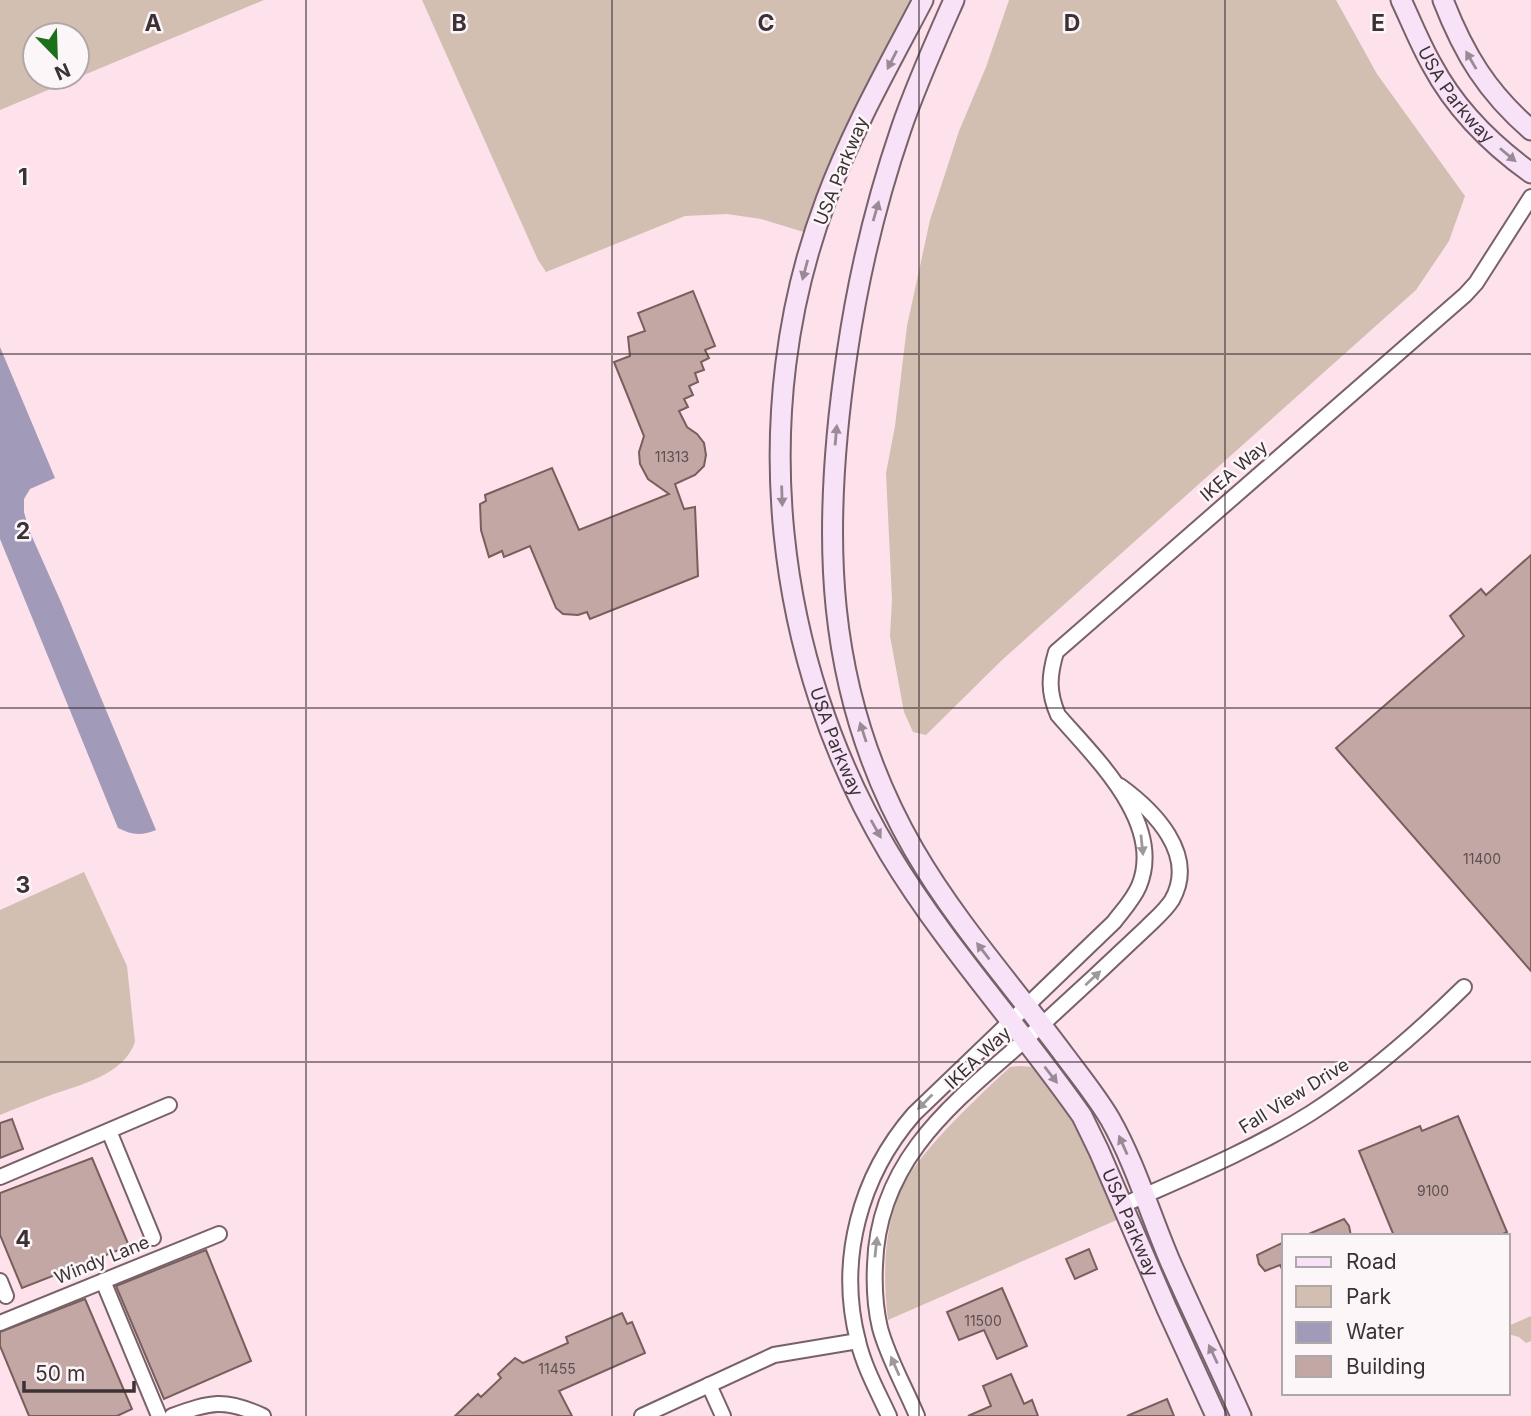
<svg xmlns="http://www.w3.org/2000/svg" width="1531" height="1416" font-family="Inter,sans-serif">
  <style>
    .green { fill: #d2bfb2; fill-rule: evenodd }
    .water { fill: #a29ab9 }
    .building { fill: #c2a7a4; stroke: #765f5c; stroke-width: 2 }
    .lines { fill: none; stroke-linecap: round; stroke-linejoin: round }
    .street-casing { stroke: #786169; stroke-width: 18 }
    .secondary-casing { stroke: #786169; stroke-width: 23 }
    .street { stroke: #fff; stroke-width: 14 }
    .secondary { stroke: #f8e2f8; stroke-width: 19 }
    .oneway { fill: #9a8a96 }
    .oneway2 { fill: #9e989a }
    .grid { fill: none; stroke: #3c3235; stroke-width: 2; stroke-opacity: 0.55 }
    .labels { text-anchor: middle; stroke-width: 5; stroke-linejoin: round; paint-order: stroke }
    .number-label { font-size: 14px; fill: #5e4f51 }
    .street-label { font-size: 18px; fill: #3c3235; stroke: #fcf6f8 }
    .grid-label { font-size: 23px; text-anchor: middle; font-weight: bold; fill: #3c3235; stroke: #fcf6f8; stroke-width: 5; stroke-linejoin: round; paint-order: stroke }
  </style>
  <rect width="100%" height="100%" fill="#fde2eb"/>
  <g class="green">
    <path d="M0,0H264L0,110ZM77,35V77H35V35Z"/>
    <path d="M422,0H913L807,233L761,219L727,214L685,216L546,272L538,260Z"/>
    <path d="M1009,0H1336L1377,74L1465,196L1449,241L1416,290L1002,660L926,735L913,732L904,712L890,636L892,599L886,473L895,426L907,326L930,220L959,131L986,67Z"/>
    <path d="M84,872L127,966L135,1042C124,1075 79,1085 51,1095C34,1101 17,1108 0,1115V910Z"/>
    <path d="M1019,1066L1035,1067L1080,1128L1119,1219L888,1320C883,1278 883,1233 900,1192C916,1154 978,1097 1010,1067Z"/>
    <path d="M1531,1316V1341L1526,1343L1519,1337L1508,1334V1326Z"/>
  </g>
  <path class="water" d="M0,347L55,478L30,489L24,499V512L29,530L61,602L156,830C141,836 132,835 118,828L0,539Z"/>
  <g class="building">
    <path d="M693,291L715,346L705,350L709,358L701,362L704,370L695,373L698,382L689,386L693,395L684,399L688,407L679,411L687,427L697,434L704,443L706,455L704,466L695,475L675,484L684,509L695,507L698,576L590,619L587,612L578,615L563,614L556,608L530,546L504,557L502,551L489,557L481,530L480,504L486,501L485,495L552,468L579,530L669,494L648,479L640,464L639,452L644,436L614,362L630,356L628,337L645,331L638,313Z"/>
    <path d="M1531,555V971L1336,748L1464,636L1450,616L1481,589L1486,595Z"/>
    <path d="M1458,1116L1507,1232L1499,1236H1394L1359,1151L1420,1126L1422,1131Z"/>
    <path d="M12,1119L23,1149L0,1158V1123Z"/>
    <path d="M92,1158L129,1246L22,1288L0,1235V1193Z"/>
    <path d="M1344,1219L1349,1226L1351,1236H1304Z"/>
    <path d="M1284,1242V1273L1280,1265L1265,1271L1259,1264L1257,1255Z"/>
    <path d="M1089,1249L1097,1269L1075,1279L1066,1259Z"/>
    <path d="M206,1250L251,1361L164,1399L116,1286Z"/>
    <path d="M1002,1288L1027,1346L997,1359L984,1330L959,1340L947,1312Z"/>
    <path d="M85,1299L132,1409L117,1416H29L0,1346V1332Z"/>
    <path d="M622,1313L627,1324L632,1322L645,1353L559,1391L572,1416H455L478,1394L481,1397L501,1378L498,1374L515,1358L523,1363L568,1343L566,1337Z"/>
    <path d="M1011,1374L1024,1404L1032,1400L1038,1416H968L991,1406L983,1386Z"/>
    <path d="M1167,1399L1174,1416H1127Z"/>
  </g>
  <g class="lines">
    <defs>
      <g id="street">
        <path d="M109,1131L153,1238"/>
        <path d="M0,1177L169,1105"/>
        <path d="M1123,1205C1186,1177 1252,1150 1311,1113C1367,1077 1416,1034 1464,987"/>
        <path d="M0,1281L6,1296"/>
        <path d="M103,1281L159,1416"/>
        <path d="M0,1323L219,1234"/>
        <path d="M709,1385L723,1416"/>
        <path d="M172,1416C211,1402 224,1398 263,1416"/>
        <path d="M642,1416L774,1355L858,1341"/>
        <path d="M889,1416C878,1392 864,1367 858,1341C837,1260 860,1176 914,1114L1114,922C1123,910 1133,900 1139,886C1165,823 1095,758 1058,715C1048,692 1049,676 1056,652L1465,295L1476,283L1531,197"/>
        <path d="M917,1416C905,1387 888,1358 880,1328C875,1307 874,1286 875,1265C878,1160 952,1104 1025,1040C1066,1003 1106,966 1146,928C1155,919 1165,911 1172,900C1198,854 1153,810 1120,786"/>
      </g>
      <g id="secondary">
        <path id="s1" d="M923,0C889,65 852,130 826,200C746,412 773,659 889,853C945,946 1020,1027 1082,1116L1099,1151L1167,1309L1216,1416"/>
        <path d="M954,0C935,43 916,85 901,129C876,202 858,278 847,354C821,530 822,691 914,850C957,924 1014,987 1065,1056C1080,1076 1097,1097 1110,1119C1135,1163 1150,1214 1170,1261C1193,1313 1218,1364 1241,1416"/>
        <path id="s2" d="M1401,0C1411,21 1420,44 1432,65C1455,108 1492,145 1531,173"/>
        <path d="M1443,0C1464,54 1487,92 1531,130"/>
      </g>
    </defs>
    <use href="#street" class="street-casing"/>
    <use href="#secondary" class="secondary-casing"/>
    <use href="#street" class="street"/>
    <use href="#secondary" class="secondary"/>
  </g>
  <defs><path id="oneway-solid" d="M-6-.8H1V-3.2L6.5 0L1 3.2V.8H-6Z" transform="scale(1.75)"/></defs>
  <g class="oneway">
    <use href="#oneway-solid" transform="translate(892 60) rotate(117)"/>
    <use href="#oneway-solid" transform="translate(1471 60) rotate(-120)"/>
    <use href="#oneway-solid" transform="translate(1508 155) rotate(40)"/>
    <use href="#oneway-solid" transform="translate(876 211) rotate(-74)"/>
    <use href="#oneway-solid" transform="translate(805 270) rotate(105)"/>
    <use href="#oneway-solid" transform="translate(836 435) rotate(-85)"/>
    <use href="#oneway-solid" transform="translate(782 496) rotate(88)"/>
    <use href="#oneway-solid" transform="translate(863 732) rotate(-108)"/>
    <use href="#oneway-solid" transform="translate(876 829) rotate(61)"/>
    <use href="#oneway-solid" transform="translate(983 951) rotate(-128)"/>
    <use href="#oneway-solid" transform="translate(1051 1075) rotate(52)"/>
    <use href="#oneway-solid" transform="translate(1123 1145) rotate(-114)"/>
    <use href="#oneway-solid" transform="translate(1213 1354) rotate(-115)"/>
  </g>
  <g class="oneway2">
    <use href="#oneway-solid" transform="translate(1142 845) rotate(84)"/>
    <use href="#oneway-solid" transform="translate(1093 978) rotate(-43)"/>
    <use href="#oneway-solid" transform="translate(925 1102) rotate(135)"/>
    <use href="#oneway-solid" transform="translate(876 1247) rotate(-84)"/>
    <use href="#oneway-solid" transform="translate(895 1366) rotate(-114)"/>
  </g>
  <path class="grid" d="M306,0V1416M612,0V1416M919,0V1416M1225,0V1416M0,354H1531M0,708H1531M0,1062H1531"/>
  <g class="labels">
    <g class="number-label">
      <text x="672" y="462">11313</text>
      <text x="1482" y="864">11400</text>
      <text x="1433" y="1196">9100</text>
      <text x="983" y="1326">11500</text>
      <text x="557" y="1374">11455</text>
    </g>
    <g class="street-label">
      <text dy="6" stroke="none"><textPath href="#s2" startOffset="110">USA Parkway</textPath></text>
      <text transform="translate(841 171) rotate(-68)" y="6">USA Parkway</text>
      <text transform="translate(1234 471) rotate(-41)" y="6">IKEA Way</text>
      <text dy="6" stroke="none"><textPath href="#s1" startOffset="777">USA Parkway</textPath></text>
      <text transform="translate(978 1058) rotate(-43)" y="6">IKEA Way</text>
      <text transform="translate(1294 1096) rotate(-32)" y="6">Fall View Drive</text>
      <text dy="6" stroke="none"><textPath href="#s1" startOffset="1344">USA Parkway</textPath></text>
      <text transform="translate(102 1260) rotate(-22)" y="6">Windy Lane</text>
    </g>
  </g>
  <g class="grid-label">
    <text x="153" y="31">A</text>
    <text x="459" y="31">B</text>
    <text x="766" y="31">C</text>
    <text x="1072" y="31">D</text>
    <text x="1378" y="31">E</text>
    <text x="23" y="185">1</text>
    <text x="23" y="539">2</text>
    <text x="23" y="893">3</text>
    <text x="23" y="1247">4</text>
  </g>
  <rect x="1282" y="1234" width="228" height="161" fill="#fcf6f8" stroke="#afa8aa" stroke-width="2"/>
  <rect x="1296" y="1257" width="35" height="10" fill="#f8e2f8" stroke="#afa8aa" stroke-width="2"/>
  <text x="1346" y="1269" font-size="21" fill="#3c3235">Road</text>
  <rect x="1296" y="1286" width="35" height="21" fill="#d2bfb2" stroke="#afa8aa" stroke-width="2"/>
  <text x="1346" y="1304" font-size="21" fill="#3c3235">Park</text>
  <rect x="1296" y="1322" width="35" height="21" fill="#a29ab9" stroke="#afa8aa" stroke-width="2"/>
  <text x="1346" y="1339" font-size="21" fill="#3c3235">Water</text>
  <rect x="1296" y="1356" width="35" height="21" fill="#c2a7a4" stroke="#afa8aa" stroke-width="2"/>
  <text x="1346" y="1374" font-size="21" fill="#3c3235">Building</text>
  <g transform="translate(56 56) rotate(157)"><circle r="33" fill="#fcf6f8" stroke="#afa8aa" stroke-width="2"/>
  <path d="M0-5L12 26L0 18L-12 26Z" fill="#1c7019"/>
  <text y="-10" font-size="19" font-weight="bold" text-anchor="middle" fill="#3c3235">N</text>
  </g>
  <path d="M24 1381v10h110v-10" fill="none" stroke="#3c3235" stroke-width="3.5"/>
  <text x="35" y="1381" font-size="21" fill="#3c3235" stroke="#fcf6f8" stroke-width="5" paint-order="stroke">50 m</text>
</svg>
